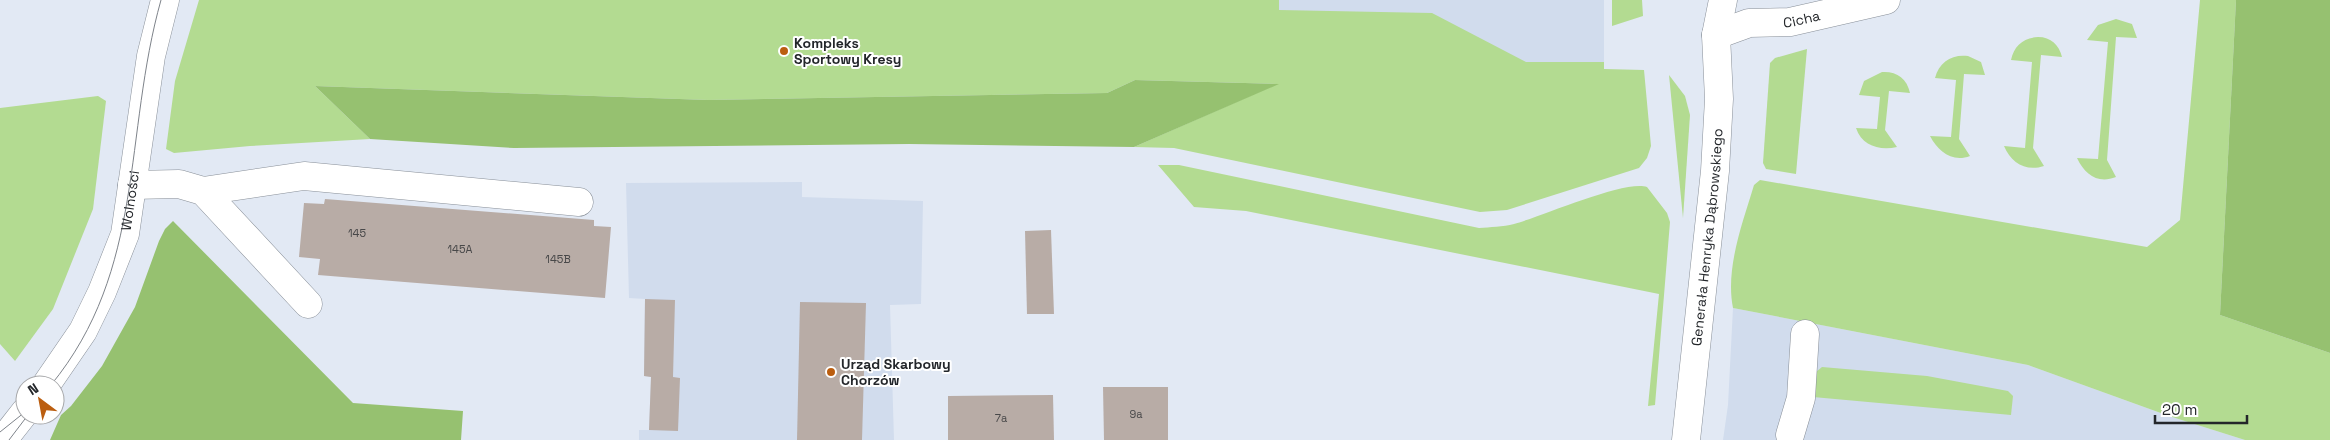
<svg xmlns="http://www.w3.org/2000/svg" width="2330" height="440" font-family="'Space Grotesk',sans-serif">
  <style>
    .built { fill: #d1dced }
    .green { fill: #b3db91 }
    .forest { fill: #96c170 }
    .building { fill: #b8aca6 }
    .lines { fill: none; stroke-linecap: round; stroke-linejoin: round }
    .minor-casing { stroke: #888f98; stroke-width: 29 }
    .minor { stroke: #fff; stroke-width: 28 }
    .tram { stroke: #7e838a; stroke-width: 1 }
    .poi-dot { fill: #bb5e10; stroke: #fff; stroke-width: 2 }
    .labels { text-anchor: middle; stroke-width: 4; stroke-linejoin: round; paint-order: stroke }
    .number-label { font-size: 11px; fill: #484849 }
    .street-label { font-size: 14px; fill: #23262a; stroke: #fff }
    .poi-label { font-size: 14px; font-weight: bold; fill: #23262a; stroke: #fff; text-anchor: start }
  </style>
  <rect width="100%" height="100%" fill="#e2e9f4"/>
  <g class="built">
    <path d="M1279,0H1604V62H1278Z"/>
    <path d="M802,182V197L923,201L921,304L890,305L894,440H639V430H649L651,377L644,376L645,299L629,298L626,183Z"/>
    <path d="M1733,308L2028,365L2169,416L2245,440H1723L1728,405Z"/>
  </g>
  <g class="green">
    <path d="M199,0H1279V10L1432,13L1526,62H1604V69L1644,70L1651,146L1647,158L1639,168L1507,210L1480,212L1174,148L1134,147L1277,84L1135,80L1107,93L708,100L315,86L370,139L250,146L174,153L166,149L175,81Z"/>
    <path d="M1612,0H1642L1643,16L1612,26Z"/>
    <path d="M2200,0H2236L2220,315L2330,353V440H2245L2169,416L2028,365L1733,308C1725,268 1743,222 1754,185L1760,180L2147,247L2180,220Z"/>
    <path d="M2116,19L2132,24L2137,38L2116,37L2107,160L2116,177C2098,184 2085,175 2077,158L2098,159L2108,42L2087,40L2098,25Z"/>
    <path d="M2038,37C2051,37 2059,45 2062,57L2041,55L2033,148L2044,166C2026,172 2011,163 2004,146L2025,148L2032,62L2011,60C2014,46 2023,38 2038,37Z"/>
    <path d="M1807,49L1796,174L1766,169L1763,163L1770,63L1775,58Z"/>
    <path d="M1968,56L1981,62L1985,75L1964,74L1959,139L1970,156C1952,163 1938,151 1930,136L1951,137L1956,80L1935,78C1939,62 1952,54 1968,56Z"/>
    <path d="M1882,72C1896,71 1907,78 1910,93L1889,91L1885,130L1897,147C1880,151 1862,146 1856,128L1877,129L1880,97L1859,95L1864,81Z"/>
    <path d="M1669,75L1685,96L1690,115L1683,218Z"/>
    <path d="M98,96L106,101L93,209L53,309L15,361L0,344V108Z"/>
    <path d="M1158,165H1179L1479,228C1490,227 1503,227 1514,224C1540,217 1626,179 1647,187L1667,213L1670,222L1655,405L1648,406L1659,294L1246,211L1194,207Z"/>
    <path d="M1822,367L1927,376L2008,391L2013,396L2011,415L1813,397L1816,372Z"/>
  </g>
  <g class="forest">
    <path d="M2236,0H2330V353L2220,315Z"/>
    <path d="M1135,80L1279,84L1134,147L909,144L514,148L370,139L315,86L708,100L1107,93Z"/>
    <path d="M173,221L353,403L463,411L461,440H50L61,415L71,406L102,366L135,307L159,241L165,229Z"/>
  </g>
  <g class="building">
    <path d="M325,199L594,220V226L611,227L605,298L318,275L320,259L299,257L304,203L324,204Z"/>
    <path d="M1051,230L1054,314H1027L1025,231Z"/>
    <path d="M645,299L675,300L673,377L680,378L678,431L649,430L651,377L644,376Z"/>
    <path d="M800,302L866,303L862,440H797Z"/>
    <path d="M1103,387H1168V440H1104Z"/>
    <path d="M1053,395L1054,440H948V396Z"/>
  </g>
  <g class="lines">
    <defs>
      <g id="minor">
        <path id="s1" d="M1716,35L1749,23L1790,22L1886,0"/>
        <path d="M132,185L179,184L203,191L308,304"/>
        <path d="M203,191L304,176L579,202"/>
        <path id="s2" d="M46,385L83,331L102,292L125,234L151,56L165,0"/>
        <path d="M1790,435L1801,398L1805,334"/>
        <path d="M3,440L25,412"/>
        <path id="s3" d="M1686,440L1715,171L1719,99L1716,35L1723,0"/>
      </g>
    </defs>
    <use href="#minor" class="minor-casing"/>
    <use href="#minor" class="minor"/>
    <g class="tram">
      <path d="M51,385C146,269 123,135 161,0"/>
      <path d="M0,432L25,412"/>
      <path d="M9,440L28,415"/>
    </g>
  </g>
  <g class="poi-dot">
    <circle cx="784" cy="51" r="5"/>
    <circle cx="831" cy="372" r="5"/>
  </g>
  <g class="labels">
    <g class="number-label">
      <text x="357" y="237">145</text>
      <text x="460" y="253">145A</text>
      <text x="558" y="263">145B</text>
      <text x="1136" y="418">9a</text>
      <text x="1001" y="422">7a</text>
    </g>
    <g class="street-label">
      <text dy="5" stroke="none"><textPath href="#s1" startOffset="88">Cicha</textPath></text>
      <text dy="5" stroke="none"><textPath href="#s2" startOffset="205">Wolności</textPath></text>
      <text dy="5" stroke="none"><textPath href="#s3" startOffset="204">Generała Henryka Dąbrowskiego</textPath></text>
    </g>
    <g class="poi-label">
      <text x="794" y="48">Kompleks<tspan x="794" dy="16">Sportowy Kresy</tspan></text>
      <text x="841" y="369">Urząd Skarbowy<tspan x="841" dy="16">Chorzów</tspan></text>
    </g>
  </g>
  <g transform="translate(40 400) rotate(328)"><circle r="24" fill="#ffffff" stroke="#a7a8aa"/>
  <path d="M0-4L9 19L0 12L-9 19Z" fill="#bb5e10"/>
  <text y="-8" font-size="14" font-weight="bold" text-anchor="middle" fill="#23262a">N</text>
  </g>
  <path d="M2155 415v8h92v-8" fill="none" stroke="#23262a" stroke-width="2.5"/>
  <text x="2162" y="415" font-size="15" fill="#23262a" stroke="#ffffff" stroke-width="4" paint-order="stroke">20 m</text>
</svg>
